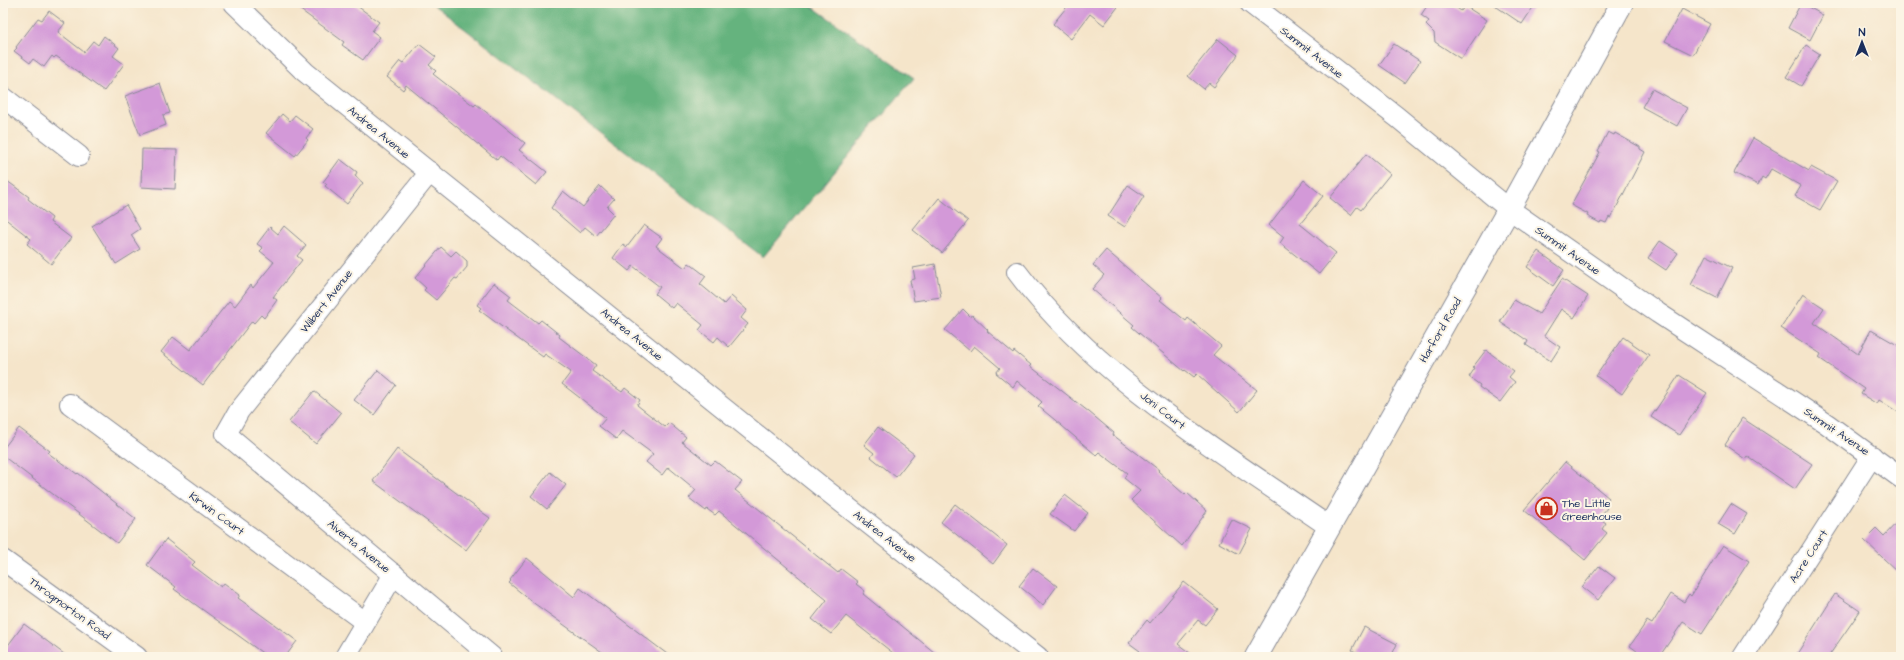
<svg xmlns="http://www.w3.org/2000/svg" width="1904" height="660" font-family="'Architects Daughter',sans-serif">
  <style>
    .forest { fill: #65b37e; stroke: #40716e }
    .building { fill: #d399d8 }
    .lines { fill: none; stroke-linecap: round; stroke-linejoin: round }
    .minor-casing { stroke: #888a94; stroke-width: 22 }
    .secondary-casing { stroke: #888a94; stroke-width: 24 }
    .minor { stroke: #fff; stroke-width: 20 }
    .secondary { stroke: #fff; stroke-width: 22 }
    .labels { text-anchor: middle; stroke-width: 4; stroke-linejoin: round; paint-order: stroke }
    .street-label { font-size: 11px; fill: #1b2f5e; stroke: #fcf5e5 }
    .poi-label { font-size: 11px; fill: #1b2f5e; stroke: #fcf5e5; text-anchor: start }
  </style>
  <rect width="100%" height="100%" fill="#fcf5e5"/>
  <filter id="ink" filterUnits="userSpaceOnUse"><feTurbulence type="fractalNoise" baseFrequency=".025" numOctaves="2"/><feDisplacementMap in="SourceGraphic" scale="8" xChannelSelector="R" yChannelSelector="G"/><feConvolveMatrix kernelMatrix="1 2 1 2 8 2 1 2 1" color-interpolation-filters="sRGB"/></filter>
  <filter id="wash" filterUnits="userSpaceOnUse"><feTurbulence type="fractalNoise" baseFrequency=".012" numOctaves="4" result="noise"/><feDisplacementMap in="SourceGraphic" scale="16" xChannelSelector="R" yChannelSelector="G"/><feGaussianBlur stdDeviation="0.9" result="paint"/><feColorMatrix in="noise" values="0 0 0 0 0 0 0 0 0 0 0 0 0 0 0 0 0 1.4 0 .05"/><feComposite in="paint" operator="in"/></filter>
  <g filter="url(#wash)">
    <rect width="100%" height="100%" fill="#f5e5ca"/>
    <path class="forest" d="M431,3H807L914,78L763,257Z"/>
    <g id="blocks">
      <g class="building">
        <path d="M291,3H353L379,22L372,31L380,37L363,60L342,45L344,42Z"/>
        <path d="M1070,3H1121L1104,25L1090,14L1071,39L1053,24Z"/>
        <path d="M1429,3H1450L1461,11L1465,6L1487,20L1461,59L1435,42L1434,33L1426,25L1429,21L1421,15Z"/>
        <path d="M1491,3H1536L1522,24Z"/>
        <path d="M1801,3L1823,15L1810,40L1788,28Z"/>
        <path d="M1682,9L1710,24L1693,55L1665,41Z"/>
        <path d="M49,11L65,23L58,32L84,52L93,41L98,45L104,36L119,48L113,56L124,64L104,91L56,56L54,58L52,56L44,67L33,59L30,63L14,51L17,48L16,47L38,18L42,20Z"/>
        <path d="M1218,39L1238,55L1214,87L1209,83L1204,89L1188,76Z"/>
        <path d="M419,44L436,57L429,65L436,71L433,74L474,106L476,104L525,143L519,150L547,172L536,185L500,156L497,160L406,85L403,90L387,77L400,61L403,63Z"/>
        <path d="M1394,44L1420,61L1405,83L1379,65Z"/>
        <path d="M1806,45L1820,54L1801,86L1786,77Z"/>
        <path d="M160,83L170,113L163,115L166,125L140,135L125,96Z"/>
        <path d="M1652,89L1687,108L1677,126L1642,107Z"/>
        <path d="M282,114L290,121L295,115L313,129L306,138L308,140L295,156L266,133Z"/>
        <path d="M1608,132L1614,135L1615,133L1640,147V149L1645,152L1611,218L1609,217L1606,223L1601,221L1600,223L1587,216L1588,214L1571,205L1600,152L1598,151Z"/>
        <path d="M1753,138L1809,171L1811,167L1837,181L1820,210L1795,196L1801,186L1771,169L1765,179L1762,177L1758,185L1734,173Z"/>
        <path d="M142,149L177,150L175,189L141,187Z"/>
        <path d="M1366,154L1390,174L1361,210L1357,207L1351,215L1330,198Z"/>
        <path d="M340,159L357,172L355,176L363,183L347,204L325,186L327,184L323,182Z"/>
        <path d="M3,178L29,197L28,199L52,218L50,222L71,238L51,264L27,244L31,239L3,217Z"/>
        <path d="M1304,180L1323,196L1300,224L1336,253L1319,274L1280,243L1284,237L1269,225Z"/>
        <path d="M1128,185L1144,196L1125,227L1108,216Z"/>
        <path d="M600,186L614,199L607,207L614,214L596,236L585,227L580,233L551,208L563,191L583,207Z"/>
        <path d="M939,198L968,221L942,253L913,230Z"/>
        <path d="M126,205L140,229L131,235L140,249L116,264L92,226Z"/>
        <path d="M644,225L662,238L656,246L685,268L689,263L706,276L700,284L724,304L731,296L747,310L741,318L748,324L729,347L718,337L714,342L699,330L703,325L676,303L672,308L655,294L660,287L633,266L629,271L613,258L623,244L627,247Z"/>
        <path d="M284,226L306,245L297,256L302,260L273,297L277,300L264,318L261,315L254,323L252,321L203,385L161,352L173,337L190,350L229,301L235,306L251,285L253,288L274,262L260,251L263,248L257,244L270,227L278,234Z"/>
        <path d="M1660,241L1678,253L1666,270L1648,258Z"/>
        <path d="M441,247L451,256L456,251L467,261V267L457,279L455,278L436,300L424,290L426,288L415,278Z"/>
        <path d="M1106,250L1162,298L1160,300L1186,321L1188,318L1221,346L1213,355L1257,390L1239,412L1197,374L1194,377L1185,370L1184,371L1132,327L1134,325L1092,289L1104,275L1093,265Z"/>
        <path d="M1538,251L1564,270L1553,286L1527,267Z"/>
        <path d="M1706,255L1732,268L1717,298L1691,285Z"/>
        <path d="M935,264L941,297L914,301L910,280L915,279L913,268Z"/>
        <path d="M1562,279L1588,296L1574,318L1561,309L1544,336L1560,347L1551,361L1526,345L1528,341L1500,322L1514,300L1539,314Z"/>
        <path d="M494,283L511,296L508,300L538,323L541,320L560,335L559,337L596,365L592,371L622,392L625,388L640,400L637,405L665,427L669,423L686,437L682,442L711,465L715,461L742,482L735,490L838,573L841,569L858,582L856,584L865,591L863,594L940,657H898L846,616L831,634L812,619L827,600L719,511L715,515L707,509L706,511L689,498L696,490L668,467L662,475L646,462L653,454L622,431L616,439L599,426L606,418L562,384L571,372L545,354L543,357L479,310L481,308L477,305Z"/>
        <path d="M1803,294L1824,308L1814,323L1858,354L1871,330L1901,347V414L1879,400L1877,404L1861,394L1864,389L1819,358L1821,354L1781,328Z"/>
        <path d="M963,309L971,317L972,315L988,330L987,331L1013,353L1014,351L1031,365L1030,366L1089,412L1114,433L1113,435L1159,470L1158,471L1185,495L1187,493L1207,511L1182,546L1131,500L1140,491L1124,478L1127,473L1099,452L1096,455L1055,420L1038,406L1042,402L1017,381L1013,387L996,373L1000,368L974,346L970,351L945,330Z"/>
        <path d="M1623,337L1649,355L1622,394L1596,376Z"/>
        <path d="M1486,350L1514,371L1509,377L1515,382L1500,402L1479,387L1480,385L1469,377L1475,368L1473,367Z"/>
        <path d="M378,370L396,385L374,415L354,400Z"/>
        <path d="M1679,375L1707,393L1679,435L1651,417Z"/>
        <path d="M314,391L341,413L316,444L289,422Z"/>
        <path d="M1742,418L1812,464L1795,489L1747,456L1745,459L1725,445Z"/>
        <path d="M878,427L914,454L896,477L871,457L874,453L864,445Z"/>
        <path d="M19,428L50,451L48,453L77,474L78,473L136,519L117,543L3,456V449Z"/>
        <path d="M397,449L490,518L466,550L373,481Z"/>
        <path d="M1565,462L1609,498L1603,506L1607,508L1599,518L1606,523L1602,529L1607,533L1585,560L1524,510Z"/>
        <path d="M550,472L566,485L547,509L531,496Z"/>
        <path d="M1065,495L1088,513L1074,531L1050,514Z"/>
        <path d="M955,504L1007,545L993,564L941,522Z"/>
        <path d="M1731,504L1747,514L1735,534L1718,524Z"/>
        <path d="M1901,518V575L1864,540L1876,528L1884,536Z"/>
        <path d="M1231,519L1252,529L1239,554L1219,543Z"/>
        <path d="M166,539L195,562L192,565L221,587L224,583L240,595L238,598L297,641L285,657H268L174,589L176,587L147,565Z"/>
        <path d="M1723,545L1749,561L1702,634L1683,622L1659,657H1645L1630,646L1647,621L1652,624L1671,594L1684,602L1689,594L1691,596Z"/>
        <path d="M527,558L574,597L580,588L671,657H609L535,604L509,583L511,581L510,580Z"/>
        <path d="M1599,566L1615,578L1598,600L1582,587Z"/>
        <path d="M1033,568L1057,586L1043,605L1019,586Z"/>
        <path d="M1184,582L1218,609L1205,625L1198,620L1178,644L1195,657H1136L1140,651L1129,643L1147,620L1150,623Z"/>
        <path d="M1835,594L1860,611L1828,657H1795Z"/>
        <path d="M24,624L68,657H3V652Z"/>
        <path d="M1364,627L1397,644L1391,657H1365L1352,650Z"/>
      </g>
    </g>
  </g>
  <g filter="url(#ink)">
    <use href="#blocks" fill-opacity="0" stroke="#888a94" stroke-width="1"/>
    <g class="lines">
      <defs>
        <g id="minor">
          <path d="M234,3L305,72L408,155L822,487L1038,657"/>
          <path d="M1250,3L1397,117L1509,209L1658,313L1827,424L1901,478"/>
          <path d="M3,97L79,156"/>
          <path d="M430,172L239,411L226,434L492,657"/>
          <path d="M1017,272C1095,376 1222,453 1328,526"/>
          <path d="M70,404L365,622"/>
          <path d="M3,560L137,657"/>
          <path d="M345,657L394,574"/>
          <path d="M1743,657L1872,456"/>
        </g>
        <path id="secondary" d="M1256,657L1509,209L1622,3"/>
      </defs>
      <use href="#minor" class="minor-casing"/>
      <use href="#secondary" class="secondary-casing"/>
      <use href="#minor" class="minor"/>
      <use href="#secondary" class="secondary"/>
    </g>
  </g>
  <defs>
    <symbol id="shop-ring" viewBox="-11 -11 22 22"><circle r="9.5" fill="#fcf5e5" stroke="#c8321e" stroke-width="1.5"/><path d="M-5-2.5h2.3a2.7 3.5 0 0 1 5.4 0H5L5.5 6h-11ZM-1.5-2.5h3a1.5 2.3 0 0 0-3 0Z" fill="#c8321e"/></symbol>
  </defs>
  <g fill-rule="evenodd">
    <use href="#shop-ring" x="1534" y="496" width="25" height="25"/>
  </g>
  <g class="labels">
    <g class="street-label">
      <text transform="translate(1312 52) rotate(38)" y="4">Summit Avenue</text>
      <text transform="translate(379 132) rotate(39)" y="4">Andrea Avenue</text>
      <text transform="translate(1568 250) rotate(35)" y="4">Summit Avenue</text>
      <text transform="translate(326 301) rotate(-52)" y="4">Wilbert Avenue</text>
      <text transform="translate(1440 330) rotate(-60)" y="4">Harford Road</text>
      <text transform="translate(632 334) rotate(39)" y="4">Andrea Avenue</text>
      <text transform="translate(1163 410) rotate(38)" y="4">Joni Court</text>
      <text transform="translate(1837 431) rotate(34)" y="4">Summit Avenue</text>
      <text transform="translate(217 513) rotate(36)" y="4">Kirwin Court</text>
      <text transform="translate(885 536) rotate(38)" y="4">Andrea Avenue</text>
      <text transform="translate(359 546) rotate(39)" y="4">Alverta Avenue</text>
      <text transform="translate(1808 556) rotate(-57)" y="4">Acre Court</text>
      <text transform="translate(70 608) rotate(36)" y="4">Throgmorton Road</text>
    </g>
    <g class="poi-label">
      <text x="1562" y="507">The Little<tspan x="1562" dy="13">Greenhouse</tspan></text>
    </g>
  </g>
  <rect width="1904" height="660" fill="none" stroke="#fcf5e5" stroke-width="16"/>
  <g transform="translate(1862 42)" stroke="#fcf5e5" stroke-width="3" paint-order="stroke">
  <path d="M0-3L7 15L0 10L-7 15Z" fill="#1b2f5e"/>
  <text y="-6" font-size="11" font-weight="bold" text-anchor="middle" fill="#1b2f5e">N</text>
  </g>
</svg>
